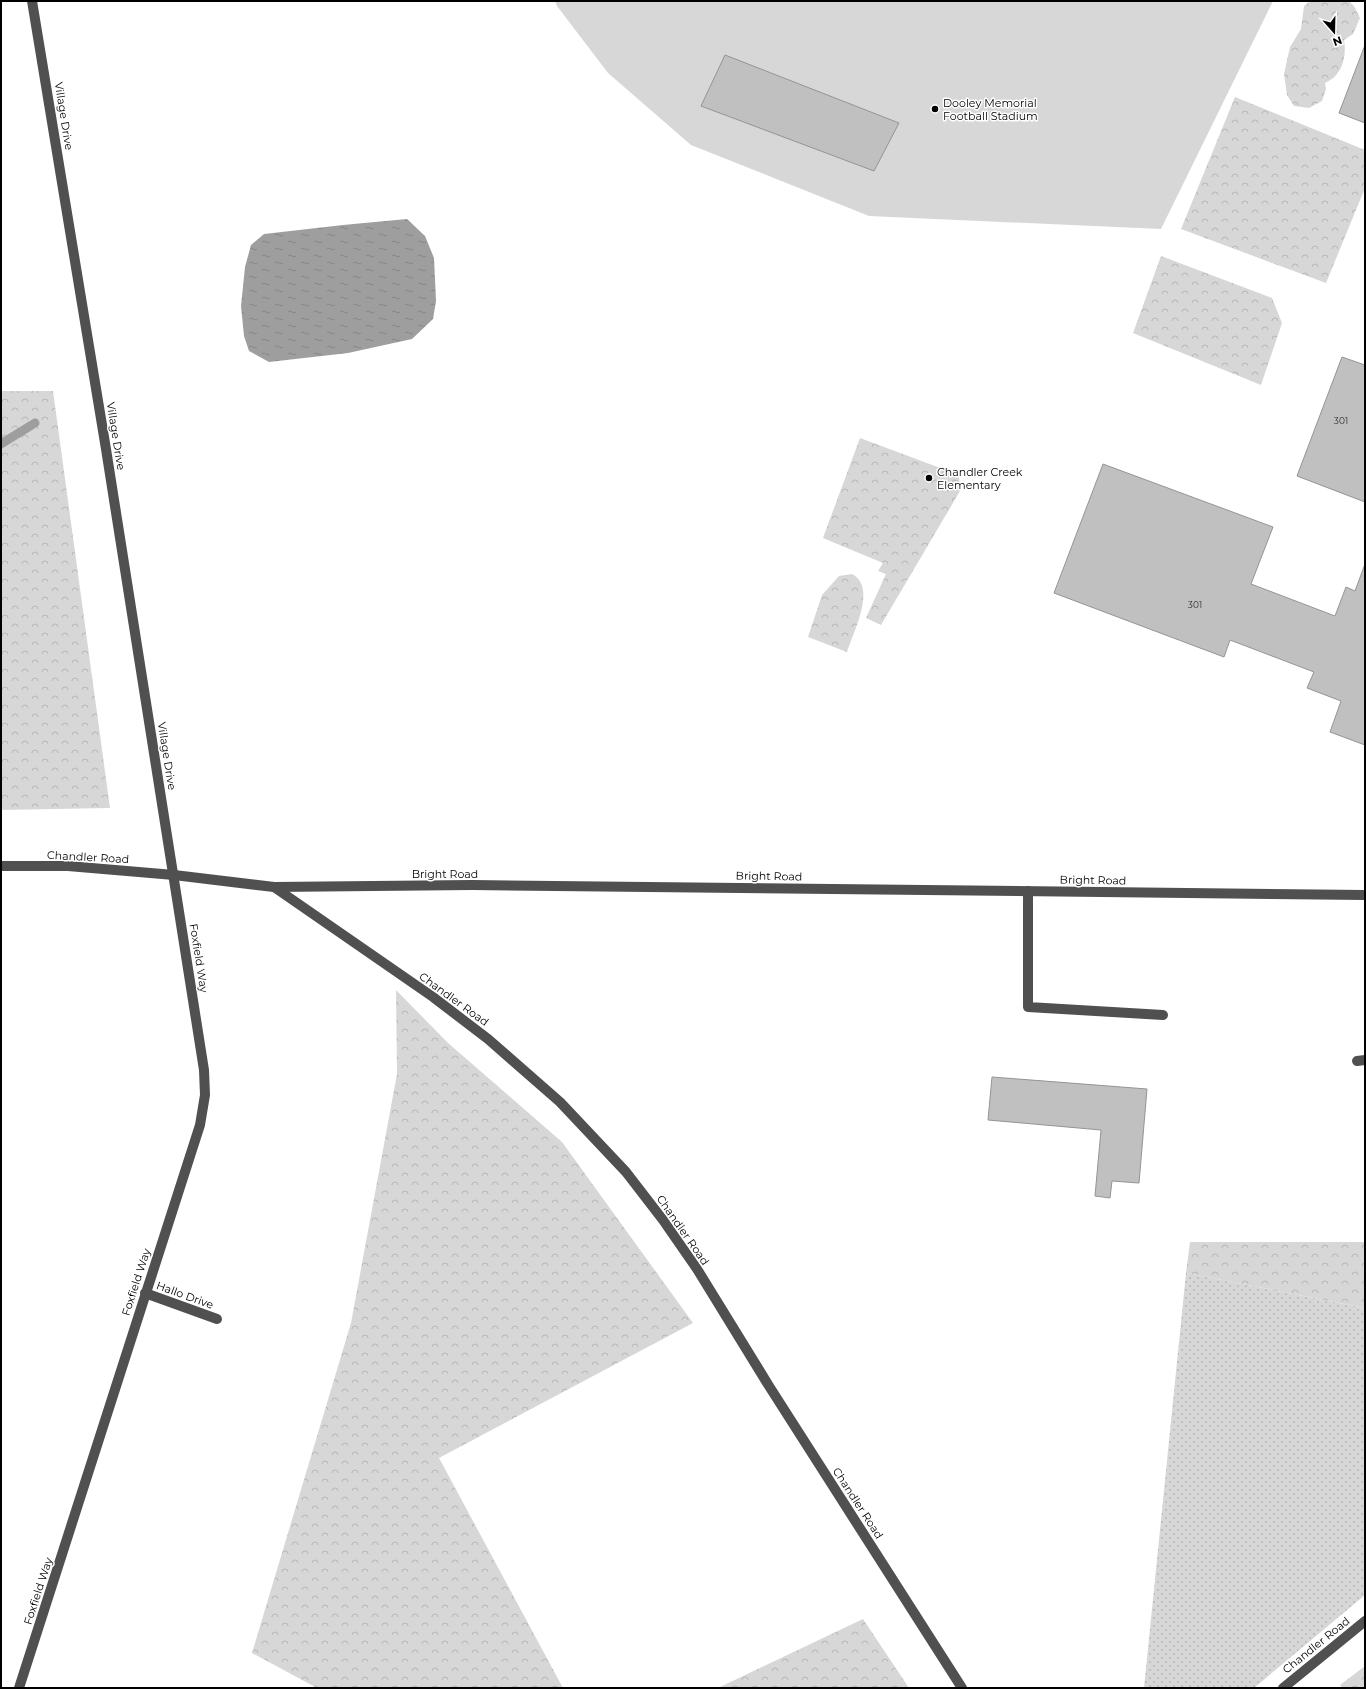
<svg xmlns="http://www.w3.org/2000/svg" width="1366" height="1689" font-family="Montserrat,sans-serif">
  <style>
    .grass { fill: url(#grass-dots) }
    .forest { fill: url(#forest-crowns) }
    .pitch { fill: #d7d7d7 }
    .water { fill: url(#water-ripples) }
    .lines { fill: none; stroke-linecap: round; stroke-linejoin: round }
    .stream { stroke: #9e9e9e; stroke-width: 9 }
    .building { fill: #c0c0c0; stroke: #949494 }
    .minor { stroke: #505050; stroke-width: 10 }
    .poi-dot { fill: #000; stroke: #fff; stroke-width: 1.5 }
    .labels { text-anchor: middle; stroke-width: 3; stroke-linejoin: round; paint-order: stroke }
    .number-label { font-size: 9px; fill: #303030 }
    .poi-label { font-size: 11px; fill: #000; stroke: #fff; text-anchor: start }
    .street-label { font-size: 11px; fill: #000; stroke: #fff }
  </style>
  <defs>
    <pattern id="grass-dots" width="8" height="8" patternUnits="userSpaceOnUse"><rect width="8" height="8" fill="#d7d7d7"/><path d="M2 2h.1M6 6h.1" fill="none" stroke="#b7b7b7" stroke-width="1.8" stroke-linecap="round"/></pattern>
    <pattern id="forest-crowns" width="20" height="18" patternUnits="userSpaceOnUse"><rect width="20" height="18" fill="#d7d7d7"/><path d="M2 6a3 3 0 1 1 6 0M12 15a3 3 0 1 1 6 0" fill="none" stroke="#b7b7b7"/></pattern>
    <pattern id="water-ripples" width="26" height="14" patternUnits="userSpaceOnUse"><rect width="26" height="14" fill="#9e9e9e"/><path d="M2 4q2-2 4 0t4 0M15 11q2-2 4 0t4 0" fill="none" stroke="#868686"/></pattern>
  </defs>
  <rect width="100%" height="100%" fill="#fff"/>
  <path class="grass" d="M1186,1273L1365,1308V1595L1254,1688H1144Z"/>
  <g class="forest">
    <path d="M1310,1H1349L1354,6L1360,18L1353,34L1344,40C1347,57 1342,76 1325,83L1326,89L1322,101L1309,108L1294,106L1287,95L1284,74L1290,47L1301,29L1304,6Z"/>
    <path d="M1235,97L1365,150V188L1326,283L1181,229Z"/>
    <path d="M1161,256L1272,298L1282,323L1261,385L1133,333Z"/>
    <path d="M1,391H53L110,808L1,810Z"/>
    <path d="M860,438L959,475L960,491L881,625L866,618L886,574L878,571L883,563L823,538Z"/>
    <path d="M852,574C877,587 854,631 847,652L808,637L822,595L839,576Z"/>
    <path d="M396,990L448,1043L562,1142L693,1323L439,1458L563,1688H317L252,1653L351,1323L397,1074Z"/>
    <path d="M1190,1242H1365V1308L1186,1273Z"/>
    <path d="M863,1619L909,1688H718Z"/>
    <path d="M1365,1666V1688H1342L1340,1685Z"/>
  </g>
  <path class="pitch" d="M555,1H1273L1161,229L869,216L691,145L608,73L557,6Z"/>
  <path class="water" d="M407,219L425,236L434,258L436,301L433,319L412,339L348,353L269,362L249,351L244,336L241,306L245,267L251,245L264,234L343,225Z"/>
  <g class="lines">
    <path class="stream" d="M1,444L35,423"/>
  </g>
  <g class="building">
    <path d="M1365,45V123L1339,113Z"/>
    <path d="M725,55L899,123L874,171L701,106Z"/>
    <path d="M1342,357L1365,365V502L1297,476Z"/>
    <path d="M1103,464L1273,527L1251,584L1335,616L1346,587L1355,591L1365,564V745L1330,732L1341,701L1307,688L1314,672L1230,640L1224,657L1054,593Z"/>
    <path d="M992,1077L1147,1089L1139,1183L1112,1181L1110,1198L1095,1196L1101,1130L988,1120Z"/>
  </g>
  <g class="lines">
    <g class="minor">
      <path d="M1,866H68L174,875L274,887L472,885L1365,895"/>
      <path d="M274,887L433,997L488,1039L560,1102L626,1172L663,1220L697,1269L769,1386L962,1688"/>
      <path d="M1028,891V1007L1163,1015"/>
      <path d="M1357,1061L1365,1060"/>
      <path d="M145,1293L217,1319"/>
      <path d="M19,1688L200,1125L205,1095L204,1070C149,713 92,357 32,1"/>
      <path d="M1283,1688L1365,1621"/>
    </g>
  </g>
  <g class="poi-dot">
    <circle cx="935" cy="109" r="4"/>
    <circle cx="929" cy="478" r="4"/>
  </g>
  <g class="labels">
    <g class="number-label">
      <text x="1341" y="424">301</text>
      <text x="1195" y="608">301</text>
    </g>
    <g class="poi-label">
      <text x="943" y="107">Dooley Memorial<tspan x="943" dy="13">Football Stadium</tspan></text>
      <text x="937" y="476">Chandler Creek<tspan x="937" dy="13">Elementary</tspan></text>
    </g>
    <g class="street-label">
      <text transform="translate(64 116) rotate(81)" y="4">Village Drive</text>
      <text transform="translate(116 436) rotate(81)" y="4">Village Drive</text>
      <text transform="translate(167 756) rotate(81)" y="4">Village Drive</text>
      <text transform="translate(88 857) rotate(3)" y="4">Chandler Road</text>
      <text x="445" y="878">Bright Road</text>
      <text transform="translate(769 876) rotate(1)" y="4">Bright Road</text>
      <text transform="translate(1093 880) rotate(1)" y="4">Bright Road</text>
      <text transform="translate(199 958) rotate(81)" y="4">Foxfield Way</text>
      <text transform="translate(454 999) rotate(36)" y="4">Chandler Road</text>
      <text transform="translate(683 1230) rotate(55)" y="4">Chandler Road</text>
      <text transform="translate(136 1282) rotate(-72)" y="4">Foxfield Way</text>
      <text transform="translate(185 1295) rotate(20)" y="4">Hallo Drive</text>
      <text transform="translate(858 1503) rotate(57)" y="4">Chandler Road</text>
      <text transform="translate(38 1591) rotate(-72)" y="4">Foxfield Way</text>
      <text transform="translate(1316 1645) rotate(-39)" y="4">Chandler Road</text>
    </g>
  </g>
  <rect width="1366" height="1689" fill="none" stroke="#000000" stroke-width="4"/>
  <g transform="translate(1334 32) rotate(160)" stroke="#ffffff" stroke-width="3" paint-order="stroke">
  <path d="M0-3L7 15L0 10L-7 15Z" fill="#000000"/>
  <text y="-6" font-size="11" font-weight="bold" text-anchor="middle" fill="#000000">N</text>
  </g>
</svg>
